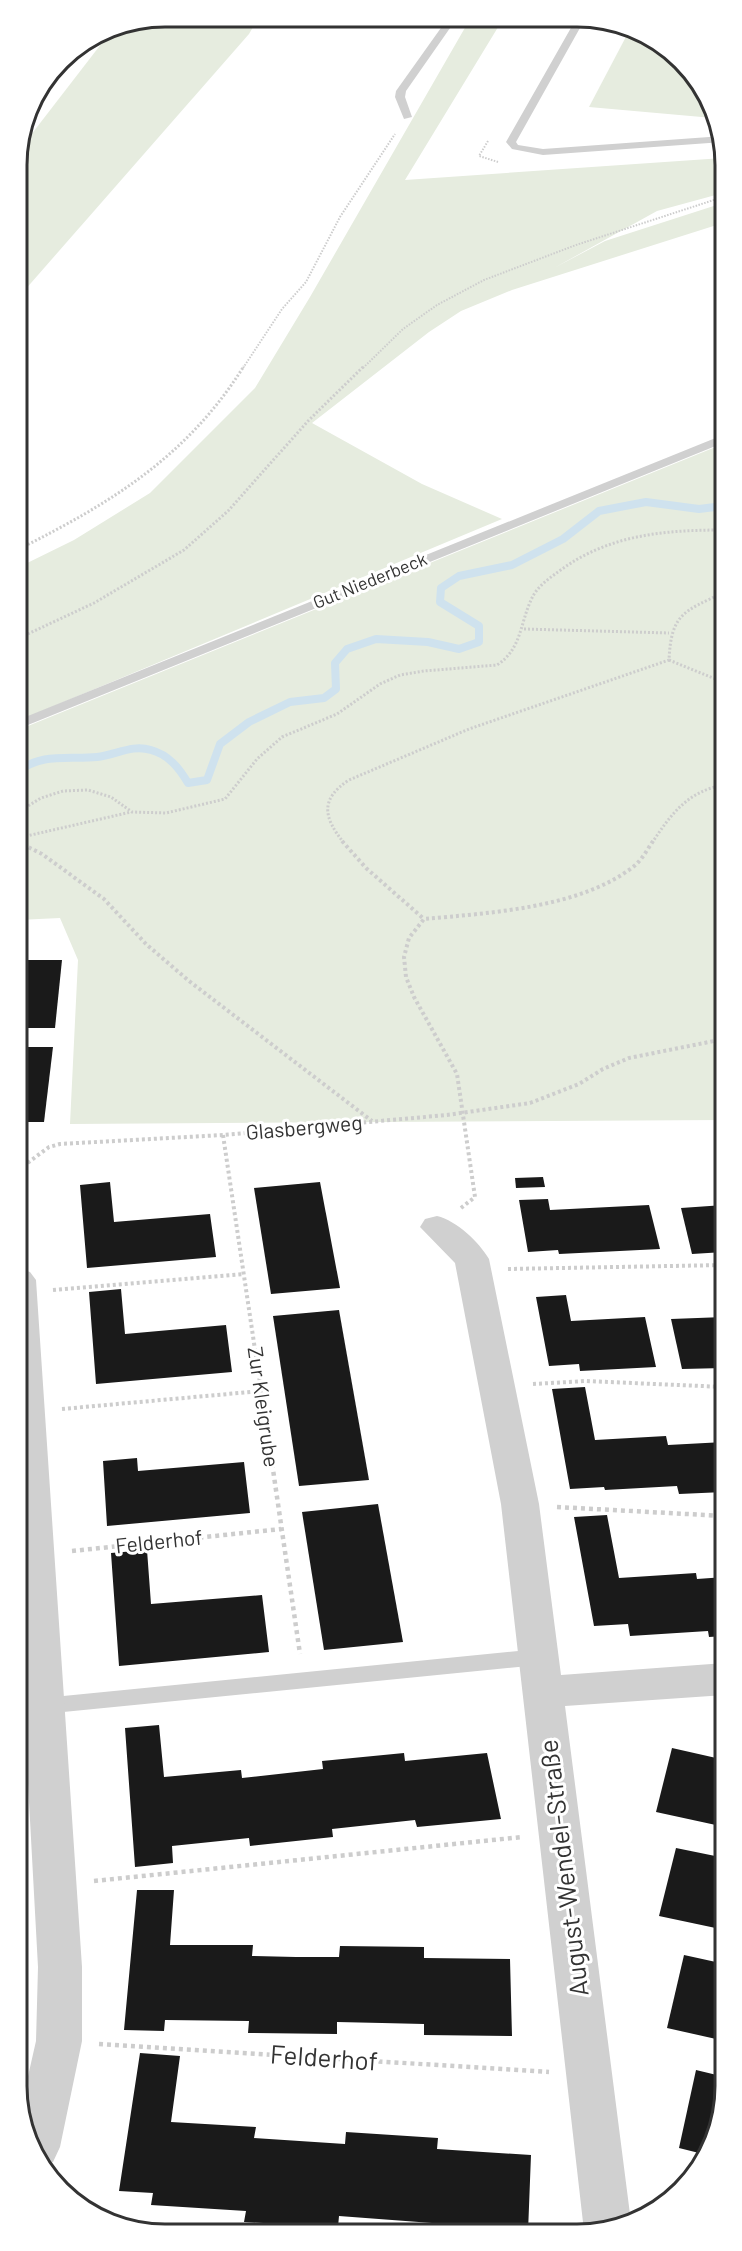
<svg xmlns="http://www.w3.org/2000/svg" width="742" height="2251" font-family="Barlow,sans-serif">
  <style>
    .green { fill: #e6ecdf }
    .lines { fill: none; stroke-linecap: round; stroke-linejoin: round }
    .stream { stroke: #cfe2ee; stroke-width: 8 }
    .building { fill: #1a1a1a }
    .path-far3 { stroke: #cdcdcd; stroke-width: 2; stroke-dasharray: 1.5 1.5; stroke-linecap: butt }
    .path-far2 { stroke: #cdcdcd; stroke-width: 3; stroke-dasharray: 2 2; stroke-linecap: butt }
    .path-far1 { stroke: #cdcdcd; stroke-width: 4; stroke-dasharray: 3 3; stroke-linecap: butt }
    .path { stroke: #cdcdcd; stroke-width: 4.5; stroke-dasharray: 4 4; stroke-linecap: butt }
    .lane { fill: #d0d0d0; fill-rule: evenodd }
    .street { fill: #d0d0d0; fill-rule: evenodd }
    .labels { text-anchor: middle; stroke-width: 6; stroke-linejoin: round; paint-order: stroke }
    .far-street-label { font-size: 18px; fill: #333; stroke: #fff }
    .street-label { font-size: 21px; fill: #333; stroke: #fff }
    .near-street-label { font-size: 26px; fill: #333; stroke: #fff }
    .rim { fill: none; stroke: #333; stroke-width: 3 }
  </style>
  <rect width="100%" height="100%" fill="#fff"/>
  <g class="green">
    <path d="M165,17H259L249,34L17,299V153L115,26Z"/>
    <path d="M470,19H503L405,180L723,158V193L657,211L554,268L605,241L723,203V223L512,290L461,311L429,332L312,423L422,484L502,519L18,721L17,568L74,540L150,493L255,388L310,297Z"/>
    <path d="M629,31L682,60L713,118L589,107Z"/>
    <path d="M723,444L724,1120L70,1124L78,960L60,918L18,920V730Z"/>
  </g>
  <g class="lines">
    <path class="stream" d="M18,772C41,752 70,760 97,757C116,755 132,744 151,750C169,755 179,768 188,783L207,780L220,744L249,722L290,702L324,698L336,689L335,663L347,649L376,639L428,642L459,649L479,642V626L440,602L441,588L459,576L512,565L563,539L599,511L646,502L699,509L723,506"/>
  </g>
  <g class="building">
    <path d="M18,960H62L55,1028H18Z"/>
    <path d="M18,1047H53L44,1122H18Z"/>
    <path d="M543,1177L545,1187L516,1188L515,1178Z"/>
    <path d="M110,1182L114,1222L210,1214L216,1257L87,1268L80,1185Z"/>
    <path d="M320,1182L340,1288L271,1294L254,1188Z"/>
    <path d="M548,1199L550,1210L649,1205L660,1249L559,1254L558,1250L528,1252L519,1200Z"/>
    <path d="M724,1205V1252L692,1254L681,1208Z"/>
    <path d="M121,1289L125,1334L226,1325L232,1372L96,1384L89,1292Z"/>
    <path d="M566,1295L571,1321L645,1317L656,1367L580,1371L579,1364L549,1366L536,1297Z"/>
    <path d="M339,1310L369,1480L299,1486L273,1316Z"/>
    <path d="M724,1317V1368L682,1369L671,1319Z"/>
    <path d="M585,1387L595,1440L666,1436L668,1445L724,1442V1492L679,1494L677,1486L605,1490L604,1487L570,1489L552,1389Z"/>
    <path d="M137,1458L138,1471L244,1462L250,1513L107,1526L103,1461Z"/>
    <path d="M378,1504L403,1642L324,1650L302,1512Z"/>
    <path d="M607,1515L619,1578L696,1573L697,1579L725,1577V1636L709,1637L708,1631L630,1636L628,1624L594,1626L574,1517Z"/>
    <path d="M147,1550L151,1604L262,1595L269,1652L119,1666L111,1553Z"/>
    <path d="M159,1725L164,1777L241,1770L242,1778L323,1769L322,1761L404,1753L405,1761L487,1753L501,1819L417,1827L415,1820L332,1829L333,1837L250,1846L249,1838L172,1846L173,1863L135,1867L125,1728Z"/>
    <path d="M672,1748L725,1760V1827L656,1812Z"/>
    <path d="M676,1848L725,1858V1930L659,1916Z"/>
    <path d="M137,1890H174L170,1945H253L252,1956L296,1957H339L340,1946L424,1947V1958L510,1959L512,2036L424,2035V2024L382,2023L337,2022V2034L248,2033L249,2021L165,2020L164,2031L124,2030Z"/>
    <path d="M684,1955L725,1964V2041L667,2028Z"/>
    <path d="M140,2053L180,2056L171,2122L256,2127L254,2138L345,2144L346,2132L438,2138L437,2149L531,2155L528,2232H432V2223L339,2216L338,2227L244,2222L246,2211L151,2205L153,2193L119,2191Z"/>
    <path d="M696,2070L725,2077V2096L714,2143L707,2155L679,2148Z"/>
  </g>
  <g class="lines">
    <g class="path-far3">
      <path d="M488,141L479,156L498,162"/>
      <path d="M243,368L282,309L306,282L340,217L395,134"/>
      <path d="M363,368L403,329L437,305L484,280L576,245L723,197"/>
    </g>
    <g class="path-far2">
      <path d="M17,550C111,503 187,457 244,366"/>
      <path d="M524,629L669,633"/>
      <path d="M17,639L94,603L184,550L228,511L308,421L364,366"/>
      <path d="M669,660L723,682"/>
      <path d="M18,812L41,798L63,791L88,790L111,797L132,812L166,813L225,799L257,759L282,737L337,714L380,684L400,675L424,671L497,665C522,649 520,622 532,598C537,587 548,579 558,572C607,535 663,530 723,530"/>
      <path d="M18,838L131,812"/>
      <path d="M344,843C323,817 320,799 349,780L469,729L669,660C671,614 684,611 723,593"/>
      <path d="M652,843C671,814 687,792 723,785"/>
    </g>
    <g class="path-far1">
      <path d="M342,841L366,868L424,919"/>
      <path d="M18,842L42,854L104,899L146,944L189,981L372,1121"/>
      <path d="M223,1135L271,1457"/>
      <path d="M18,1170L49,1147L60,1144L223,1135L447,1115L530,1103L579,1084L603,1069L629,1058L724,1039"/>
      <path d="M461,1208L475,1197L457,1074L414,997L406,977L404,957L409,938L424,919C489,913 580,908 633,867C642,860 647,850 653,841"/>
      <path d="M508,1269L724,1265"/>
      <path d="M53,1290L243,1274"/>
      <path d="M533,1384L586,1381L724,1387"/>
      <path d="M62,1409L261,1391"/>
    </g>
    <g class="path">
      <path d="M271,1456L300,1654"/>
      <path d="M557,1507L724,1516"/>
      <path d="M72,1551L281,1529"/>
      <path d="M94,1881L522,1837"/>
      <path d="M99,2044L549,2072"/>
      <path d="M115,2221L163,2232"/>
    </g>
    <g class="lane">
      <path d="M448,18H457L406,91L405,97L412,117L404,119L395,97L396,91Z"/>
      <path d="M576,19H585L516,142L518,145L543,149L723,136V142L543,155L512,149L506,142Z"/>
      <path d="M723,435V443L18,729V720Z"/>
      <path d="M539,1649L546,1652L549,1657L546,1662L539,1665L43,1714L36,1712L33,1706L36,1700L43,1698Z"/>
    </g>
    <g class="street">
      <path d="M437,1216C457,1221 479,1242 489,1259L539,1504L561,1675L725,1663V1695L565,1706L631,2222L607,2232L584,2231L501,1504L455,1263L420,1227L425,1219Z"/>
      <path d="M18,1268L30,1272L36,1280L82,1967V2041L60,2147L53,2162L46,2165L19,2116L36,2041L38,1967L19,1618Z"/>
    </g>
  </g>
  <g class="labels">
    <g class="far-street-label">
      <text transform="translate(370 581) rotate(-22)" y="6">Gut Niederbeck</text>
    </g>
    <g class="street-label">
      <text transform="translate(304 1128) rotate(-5)" y="7">Glasbergweg</text>
      <text transform="translate(263 1407) rotate(82)" y="7">Zur Kleigrube</text>
      <text transform="translate(159 1542) rotate(-6)" y="7">Felderhof</text>
    </g>
    <g class="near-street-label">
      <text transform="translate(564 1868) rotate(-97)" y="9">August-Wendel-Straße</text>
      <text transform="translate(324 2058) rotate(4)" y="9">Felderhof</text>
    </g>
  </g>
  <path d="M0 0H742V2251H0ZM165 27H577A138 138 0 0 1 715 165V2086A138 138 0 0 1 577 2224H165A138 138 0 0 1 27 2086V165A138 138 0 0 1 165 27Z" fill="#fff" fill-rule="evenodd"/>
  <path class="rim" d="M165 27H577A138 138 0 0 1 715 165V2086A138 138 0 0 1 577 2224H165A138 138 0 0 1 27 2086V165A138 138 0 0 1 165 27Z"/>
</svg>
